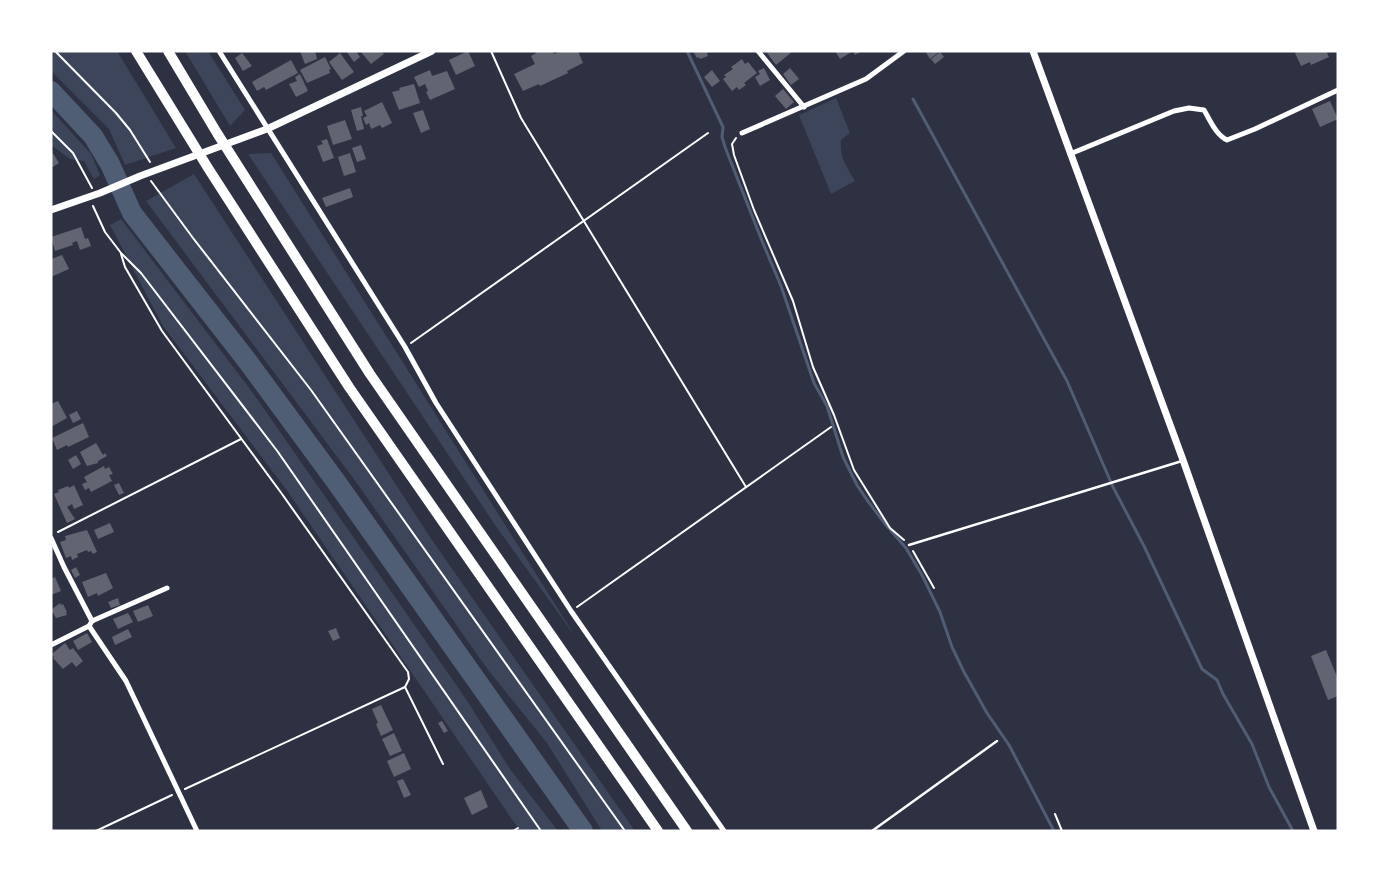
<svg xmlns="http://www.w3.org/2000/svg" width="1389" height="882" font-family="'Space Grotesk',sans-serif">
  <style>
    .green { fill: #3c4559 }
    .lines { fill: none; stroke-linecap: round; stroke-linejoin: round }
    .stream { stroke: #4f5d75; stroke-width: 3 }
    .river { stroke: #4f5d75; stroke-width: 20 }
    .building { fill: #626471 }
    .path { stroke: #fff; stroke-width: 2 }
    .service { stroke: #fff; stroke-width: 2.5 }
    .minor { stroke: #fff; stroke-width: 5 }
    .tertiary { stroke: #fff; stroke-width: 7 }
    .motorway { stroke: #fff; stroke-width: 10 }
  </style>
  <rect width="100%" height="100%" fill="#2d3142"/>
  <g class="green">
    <path d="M51,51H117L176,148L125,165L109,129L51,71Z"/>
    <path d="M185,51H208L245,110L230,126Z"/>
    <path d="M836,98L850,133L841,140C839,157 847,167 855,181L831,194L799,115Z"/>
    <path d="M51,110L91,154L100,175L94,179L84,161L70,159L51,145Z"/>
    <path d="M271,153L577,639L495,525L248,154Z"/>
    <path d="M194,174L432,540L635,831H602L547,743L488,670L356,482L146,201Z"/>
    <path d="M121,219L253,393L466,699L510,769L558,831H520L288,492L163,326L110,225Z"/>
  </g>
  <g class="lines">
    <g class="stream">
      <path d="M687,51L723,127L722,137L725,147L762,241L781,286L814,383L827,406L843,457L857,485L867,500L886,525L906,548L922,575L940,612L952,647L964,672L987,713L1009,745L1054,831"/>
      <path d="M913,99L1067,381L1113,487L1144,546L1202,669L1217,680L1223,694L1252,744L1269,787L1293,831"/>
    </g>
    <path class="river" d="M51,91L93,136L110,164L132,213L245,358L337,483L583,831"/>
  </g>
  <g class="building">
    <path d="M300,51H315L317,59L305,64Z"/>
    <path d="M346,51H356L360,57L354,62Z"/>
    <path d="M360,51H381L384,54L371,64Z"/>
    <path d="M468,51L475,66L456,75L449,60Z"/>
    <path d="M536,51H552L554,54L561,51H578L583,63L567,71L568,73L540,86L539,84L523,91L514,74L535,64L531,56L536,53Z"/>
    <path d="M693,51H711L707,53L708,56L700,59L699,57L697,58Z"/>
    <path d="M770,51H793L776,65L767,53Z"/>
    <path d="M835,51H862L855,55L853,51L840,59Z"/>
    <path d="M925,51H940L930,59Z"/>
    <path d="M1298,51H1326L1329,57L1311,65L1310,62L1301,66L1295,53Z"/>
    <path d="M940,52L944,57L935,64L931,59Z"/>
    <path d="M242,53L252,66L243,71L235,58Z"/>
    <path d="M340,53L354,72L342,80L329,62Z"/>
    <path d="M325,57L331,69L329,70L330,73L307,83L300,70Z"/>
    <path d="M742,59L745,64L748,62L757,73L744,83L746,85L739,90L737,87L732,91L723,79L726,77L724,75L733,69L731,67Z"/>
    <path d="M291,60L298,73L266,90L264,87L257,91L252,82Z"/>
    <path d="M764,68L770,80L760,86L755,77L760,74L758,71Z"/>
    <path d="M790,68L799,79L791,85L783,74Z"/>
    <path d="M430,70L432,76L447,71L455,89L430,100L426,92L428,91L425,84L419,87L414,77Z"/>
    <path d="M712,70L720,81L712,87L704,77Z"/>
    <path d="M300,74L308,91L296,97L289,84L297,81L295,77Z"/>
    <path d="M414,84L420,103L399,110L392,92L400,90L399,88Z"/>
    <path d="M783,89L794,102L786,109L775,96Z"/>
    <path d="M1330,101L1338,119L1320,127L1312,109Z"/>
    <path d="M382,102L392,123L382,128L380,125L371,129L369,123L366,125L363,118L367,116L364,111Z"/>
    <path d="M361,107L363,116H361L364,129L357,131L351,110Z"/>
    <path d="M423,110L430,129L421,133L413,113Z"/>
    <path d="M345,120L352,139L333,145L327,126Z"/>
    <path d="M327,139L334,158L323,162L317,146L323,144L321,141Z"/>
    <path d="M361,145L366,159L357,162L352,148Z"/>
    <path d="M51,150L59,163L51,168Z"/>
    <path d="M350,153L356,172L344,176L338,157Z"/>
    <path d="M350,188L353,197L326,207L322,198Z"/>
    <path d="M81,227L85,239L88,238L91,246L80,250L77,241L72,243L73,245L55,251L51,237Z"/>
    <path d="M62,255L69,269L51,277V259Z"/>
    <path d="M58,401L67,418L51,427V404Z"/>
    <path d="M77,411L81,419L73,423L69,415Z"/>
    <path d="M83,423L89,437L68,447L67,445L57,450L52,438Z"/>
    <path d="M96,443L103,455L105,453L107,456L98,461V463L87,466L80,452Z"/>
    <path d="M76,455L81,464L73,469L68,460Z"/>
    <path d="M104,466L105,469L109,467L113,474L109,475L112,481L91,492L89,488L85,490L82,484L87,482L84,477Z"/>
    <path d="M119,483L124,493L119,495L114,485Z"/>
    <path d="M74,485L83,505L74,509L72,504L67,507L75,519L67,523L54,494L59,492L58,490L68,486L69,488Z"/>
    <path d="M110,523L114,532L98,539L94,530Z"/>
    <path d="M87,530L97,552L93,554L91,551L88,552L87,550L77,554L78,557L72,560L71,556L66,558L60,542L66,540L65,536Z"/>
    <path d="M76,567L80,575L75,578L71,570Z"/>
    <path d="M106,573L113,588L98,596L97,593L88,597L82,582Z"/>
    <path d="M55,577L61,591L51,595V579Z"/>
    <path d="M118,598L120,605L111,608L108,602Z"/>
    <path d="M60,603L61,605L63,604L67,612L66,613L67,615L56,618L51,610Z"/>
    <path d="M148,605L153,616L138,622L133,611Z"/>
    <path d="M128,613L133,622L118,629L113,619Z"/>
    <path d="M336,628L340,638L333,641L328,631Z"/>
    <path d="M128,629L132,637L115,645L112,637Z"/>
    <path d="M87,633L92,642L78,650L73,641Z"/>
    <path d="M65,643L70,650L73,648L83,661L76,667L72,662L63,669L53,658L54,657L52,654Z"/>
    <path d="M1326,650L1338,679V696L1328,700L1311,656Z"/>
    <path d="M381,705L393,730L381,736L376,724L378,723L372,709Z"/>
    <path d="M442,721L448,731L444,733L438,723Z"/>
    <path d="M394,733L402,751L390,756L382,739Z"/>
    <path d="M404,753L411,769L394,777L387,761Z"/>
    <path d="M403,779L411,795L404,798L397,781Z"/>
    <path d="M481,790L488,807L472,815L464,798Z"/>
  </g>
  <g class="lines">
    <g class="path">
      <path d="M55,51L116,113L130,130L150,162"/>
      <path d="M491,51L521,118L746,487"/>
      <path d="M51,131L73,153L92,188"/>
      <path d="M736,138L732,144L734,155L754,210L793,301L813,367L834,415L854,470L890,528L904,540"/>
      <path d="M151,181L193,238L311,390L625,831"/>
      <path d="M93,206L105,232L121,253L141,273L278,452L541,831"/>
      <path d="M121,254L125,267L162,331L282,494L408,672L409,679L405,687L443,764"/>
      <path d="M411,343L708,133"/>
      <path d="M58,532L241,439"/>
      <path d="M913,551L934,588"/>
      <path d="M577,607L831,427"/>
      <path d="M185,789L405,687"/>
      <path d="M1055,814L1062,831"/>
      <path d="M96,831L172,795"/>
      <path d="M513,831L518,828"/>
    </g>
    <g class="service">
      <path d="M909,545L1182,461"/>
      <path d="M872,831L997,741"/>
    </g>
    <g class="minor">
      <path d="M219,51L405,347L436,403L571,611L724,831"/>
      <path d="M758,51L804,107"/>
      <path d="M742,133L866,79L904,51"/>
      <path d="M1070,154L1174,111L1189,108L1204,110C1210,120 1216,135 1227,140L1255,129L1338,90"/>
      <path d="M51,538L64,567L92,621"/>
      <path d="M89,626L126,681L197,831"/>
      <path d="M51,645L89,626L92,621L167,588"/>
    </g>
    <g class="tertiary">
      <path d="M1033,51L1183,460L1314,831"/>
      <path d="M51,210L100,193L140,176L267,129L432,51"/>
    </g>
    <g class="motorway">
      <path d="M136,51L208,168L349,387L658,831"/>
      <path d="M168,51L217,133L370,374L687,831"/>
    </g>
  </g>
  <rect width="1389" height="882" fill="none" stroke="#ffffff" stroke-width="105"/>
</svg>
